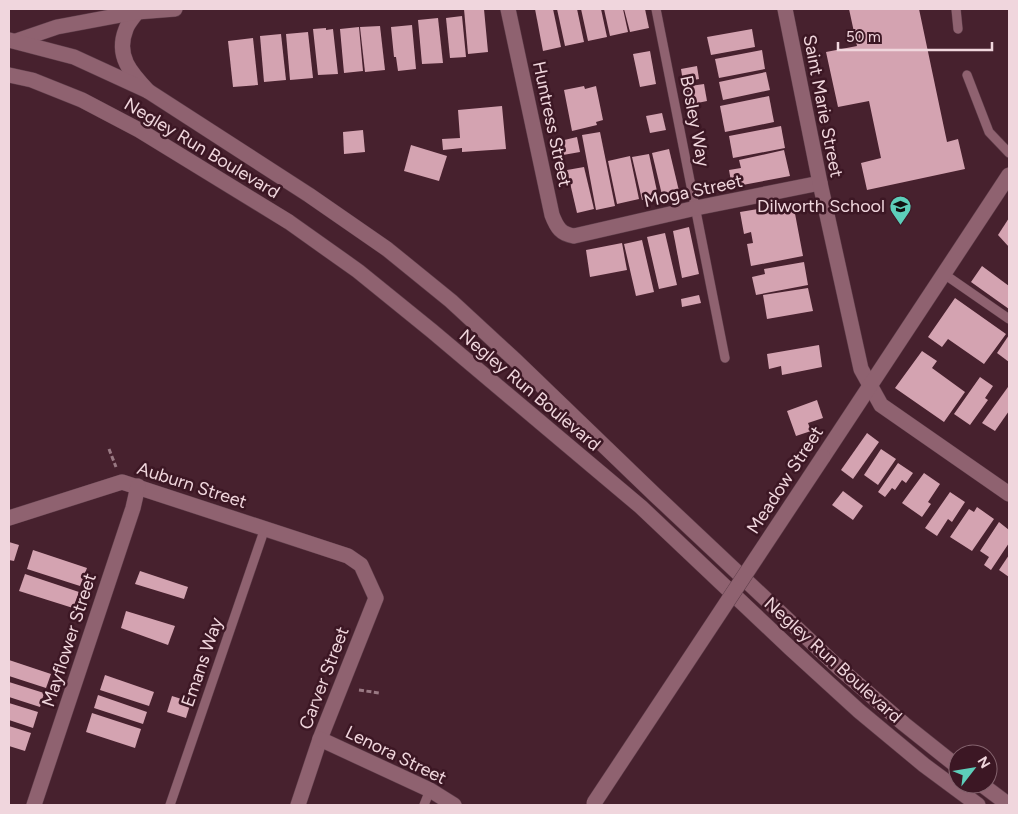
<svg xmlns="http://www.w3.org/2000/svg" width="1018" height="814" viewBox="0 0 1018 814" font-family="Figtree,sans-serif">
  <rect width="100%" height="100%" fill="#47212e"/>
  <g fill="#d4a3b1">
    <path d="M464,9H484L488,52L468,54Z"/>
    <path d="M535,9H553L561,47L543,51Z"/>
    <path d="M557,9H577L584,42L565,46Z"/>
    <path d="M581,9H601L607,37L588,41Z"/>
    <path d="M604,9H623L628,32L610,36Z"/>
    <path d="M624,9H645L649,28L630,32Z"/>
    <path d="M849,9H919L947,142L958,139L965,169L867,190L861,163L881,158L869,101L838,107L826,52L857,46Z"/>
    <path d="M462,16L466,57L450,58L446,18Z"/>
    <path d="M438,18L443,63L422,64L418,20Z"/>
    <path d="M412,25L416,69L398,71L396,57H394L391,27Z"/>
    <path d="M380,26L385,70L365,72L360,27Z"/>
    <path d="M359,27L363,71L344,73L340,29Z"/>
    <path d="M326,28V30L333,29L338,74L318,75L313,29Z"/>
    <path d="M752,29L755,47L711,55L707,37Z"/>
    <path d="M308,32L313,78L290,80L286,34Z"/>
    <path d="M281,34L286,80L264,82L260,36Z"/>
    <path d="M253,38L258,85L233,87L228,41Z"/>
    <path d="M762,50L765,69L719,78L715,59Z"/>
    <path d="M650,51L656,84L640,87L633,54Z"/>
    <path d="M697,66L699,79L683,82L681,69Z"/>
    <path d="M766,72L770,90L723,100L719,82Z"/>
    <path d="M704,84L707,101L688,105L684,87Z"/>
    <path d="M584,86L585,89L596,86L603,120L596,122L597,125L572,131L564,90Z"/>
    <path d="M769,96L774,122L725,132L720,106Z"/>
    <path d="M502,106L506,149L462,152V148L443,150L442,139L460,138L458,110Z"/>
    <path d="M662,113L666,130L650,133L646,116Z"/>
    <path d="M781,126L785,148L733,158L729,136Z"/>
    <path d="M363,130L365,152L344,154L343,132Z"/>
    <path d="M600,132L615,206L596,210L582,135Z"/>
    <path d="M577,137L580,152L563,155L560,141Z"/>
    <path d="M411,145L447,156L439,181L404,171Z"/>
    <path d="M669,149L679,191L662,195L652,153Z"/>
    <path d="M784,150L790,176L732,187L729,170L741,168L739,160Z"/>
    <path d="M649,154L658,196L642,200L632,157Z"/>
    <path d="M630,156L639,199L617,204L608,161Z"/>
    <path d="M584,167L594,209L577,213L567,170Z"/>
    <path d="M793,203L803,256L751,266L747,244L753,243L751,232L744,234L740,212Z"/>
    <path d="M1009,218V247L998,235Z"/>
    <path d="M689,227L699,274L682,278L673,231Z"/>
    <path d="M665,233L677,285L659,289L647,237Z"/>
    <path d="M642,240L654,292L636,296L624,244Z"/>
    <path d="M622,243L627,270L590,277L586,250Z"/>
    <path d="M804,262L808,285L756,295L752,277L765,274L764,269Z"/>
    <path d="M982,266L1009,286V309L971,282Z"/>
    <path d="M808,288L813,311L767,319L763,295Z"/>
    <path d="M699,295L701,303L682,307L681,299Z"/>
    <path d="M955,298L1006,334L984,364L948,339L942,347L928,337Z"/>
    <path d="M1009,335V362L997,353Z"/>
    <path d="M819,345L822,367L782,375L781,366L769,369L767,354Z"/>
    <path d="M922,351L937,361L932,368L965,392L944,422L895,388Z"/>
    <path d="M980,377L993,386L985,398L988,400L970,425L954,414Z"/>
    <path d="M1008,387L1009,388V411L995,431L982,423Z"/>
    <path d="M817,400L823,418L808,423L811,431L796,436L787,411Z"/>
    <path d="M867,433L879,442L853,479L841,470Z"/>
    <path d="M881,449L896,459L878,485L864,475Z"/>
    <path d="M898,463L913,473L906,483L902,480L895,490L892,488L885,497L878,492Z"/>
    <path d="M924,473L940,484L928,502L931,504L922,517L902,503Z"/>
    <path d="M843,491L863,506L853,520L832,505Z"/>
    <path d="M950,492L965,502L952,522L948,519L937,536L925,528Z"/>
    <path d="M977,507L994,519L972,551L950,537L969,509L974,512Z"/>
    <path d="M999,522L1009,530V543L991,570L984,565L989,557L980,551Z"/>
    <path d="M9,542L19,545L14,561L9,560Z"/>
    <path d="M33,550L87,568L80,586L27,569Z"/>
    <path d="M1009,555V577L999,570Z"/>
    <path d="M140,571L188,587L184,599L135,584Z"/>
    <path d="M25,574L79,592L73,608L19,591Z"/>
    <path d="M126,611L175,626L168,645L121,628Z"/>
    <path d="M9,660L51,674L46,688L9,676Z"/>
    <path d="M105,675L154,692L149,706L100,690Z"/>
    <path d="M9,682L44,693L40,707L9,697Z"/>
    <path d="M98,695L147,712L143,724L94,708Z"/>
    <path d="M172,696L191,702L186,718L167,712Z"/>
    <path d="M9,703L38,712L33,728L9,720Z"/>
    <path d="M92,713L141,729L135,748L86,732Z"/>
    <path d="M9,726L31,733L25,751L9,746Z"/>
  </g>
  <g fill="none" stroke-linecap="round" stroke-linejoin="round">
    <defs>
      <g id="service">
        <path d="M656,9L725,358"/>
        <path d="M956,9L958,29"/>
        <path d="M967,75L989,132L1009,153"/>
        <path d="M944,274L1009,319"/>
        <path d="M170,805L265,528"/>
        <path d="M424,805L430,790"/>
      </g>
      <g id="minor">
        <path d="M508,9L552,215C557,228 561,234 574,236L696,208L820,183"/>
        <path d="M785,9L820,183L861,369L881,405L1009,494"/>
        <path d="M137,12C133,18 128,23 126,29C115,56 131,73 148,91"/>
        <path d="M16,41L57,27L137,12L175,9"/>
        <path d="M9,518L122,482L348,556L361,565L376,598L320,739L298,805"/>
        <path d="M320,739L430,790L454,805"/>
        <path d="M34,805L133,508L138,486"/>
      </g>
      <path id="tertiary" d="M823,457L1009,175"/>
      <g id="secondary">
        <path d="M9,40L74,57L148,91L309,195L387,249L451,301L515,360L654,494L838,667L904,724L958,767"/>
        <path d="M9,75L32,80L82,100L139,130L289,222L358,271L432,331L641,507L790,648L859,711L924,765L978,805"/>
        <path d="M981,784L1009,805"/>
      </g>
    </defs>
    <use href="#service" stroke="#5f3e4a" stroke-width="10"/>
    <use href="#minor" stroke="#5f3e4a" stroke-width="16"/>
    <use href="#tertiary" stroke="#5f3e4a" stroke-width="16"/>
    <use href="#secondary" stroke="#5f3e4a" stroke-width="16"/>
    <g stroke="#997983" stroke-width="3" stroke-dasharray="5 2.5" stroke-linecap="butt">
      <path d="M109,449L116,467"/>
      <path d="M359,690L379,693"/>
    </g>
    <use href="#service" stroke="#8f6270" stroke-width="9"/>
    <use href="#minor" stroke="#8f6270" stroke-width="15"/>
    <use href="#tertiary" stroke="#8f6270" stroke-width="15"/>
    <use href="#secondary" stroke="#8f6270" stroke-width="15"/>
    <defs>
      <path id="tertiary-bridge" d="M594,803L823,457"/>
    </defs>
    <use href="#tertiary-bridge" stroke="#5f3e4a" stroke-width="16" stroke-linecap="butt"/>
    <use href="#tertiary-bridge" stroke="#8f6270" stroke-width="15"/>
  </g>
  <defs>
    <symbol id="school-pin" viewBox="-11 -11 22 30"><path d="M0 17L-7.5 6A9.5 9.5 0 1 1 7.5 6Z" fill="#5dceba" stroke="#3c1724"/><path d="M0-5L7-2L0 1L-7-2ZM-4 1L0 2.5L4 1V4Q0 6-4 4Z" fill="#111"/></symbol>
  </defs>
  <g fill-rule="evenodd">
    <use href="#school-pin" x="888" y="194" width="25" height="34"/>
  </g>
  <g text-anchor="middle" dominant-baseline="central" stroke-width="5" stroke-linejoin="round" paint-order="stroke">
    <g font-size="18" fill="#f0d6dd" stroke="#3c1724">
      <text transform="translate(823 106) rotate(79)">Saint Marie Street</text>
      <text transform="translate(695 121) rotate(79)">Bosley Way</text>
      <text transform="translate(552 124) rotate(78)">Huntress Street</text>
      <text transform="translate(202 148) rotate(31)">Negley Run Boulevard</text>
      <text transform="translate(693 191) rotate(-12)">Moga Street</text>
      <text transform="translate(530 390) rotate(40)">Negley Run Boulevard</text>
      <text transform="translate(785 480) rotate(-57)">Meadow Street</text>
      <text transform="translate(192 485) rotate(18)">Auburn Street</text>
      <text transform="translate(69 640) rotate(-72)">Mayflower Street</text>
      <text transform="translate(833 660) rotate(42)">Negley Run Boulevard</text>
      <text transform="translate(202 662) rotate(-71)">Emans Way</text>
      <text transform="translate(324 678) rotate(-69)">Carver Street</text>
      <text transform="translate(396 755) rotate(26)">Lenora Street</text>
    </g>
    <g font-size="18" fill="#f0d6dd" stroke="#3c1724" text-anchor="end">
      <text x="885" y="206">Dilworth School</text>
    </g>
  </g>
  <rect width="1018" height="814" fill="none" stroke="#f0d6dd" stroke-width="20"/>
  <g transform="translate(973 769) rotate(59)"><circle r="24" fill="#3c1724" stroke="#84636e"/>
  <path d="M0-4L9 19L0 12L-9 19Z" fill="#5dceba"/>
  <text y="-8" font-size="14" font-weight="bold" text-anchor="middle" fill="#f0d6dd">N</text>
  </g>
  <path d="M838 42v8h154v-8" fill="none" stroke="#f0d6dd" stroke-width="2.5"/>
  <text x="846" y="42" font-size="15" fill="#f0d6dd" stroke="#3c1724" stroke-width="4" paint-order="stroke">50 m</text>
</svg>
